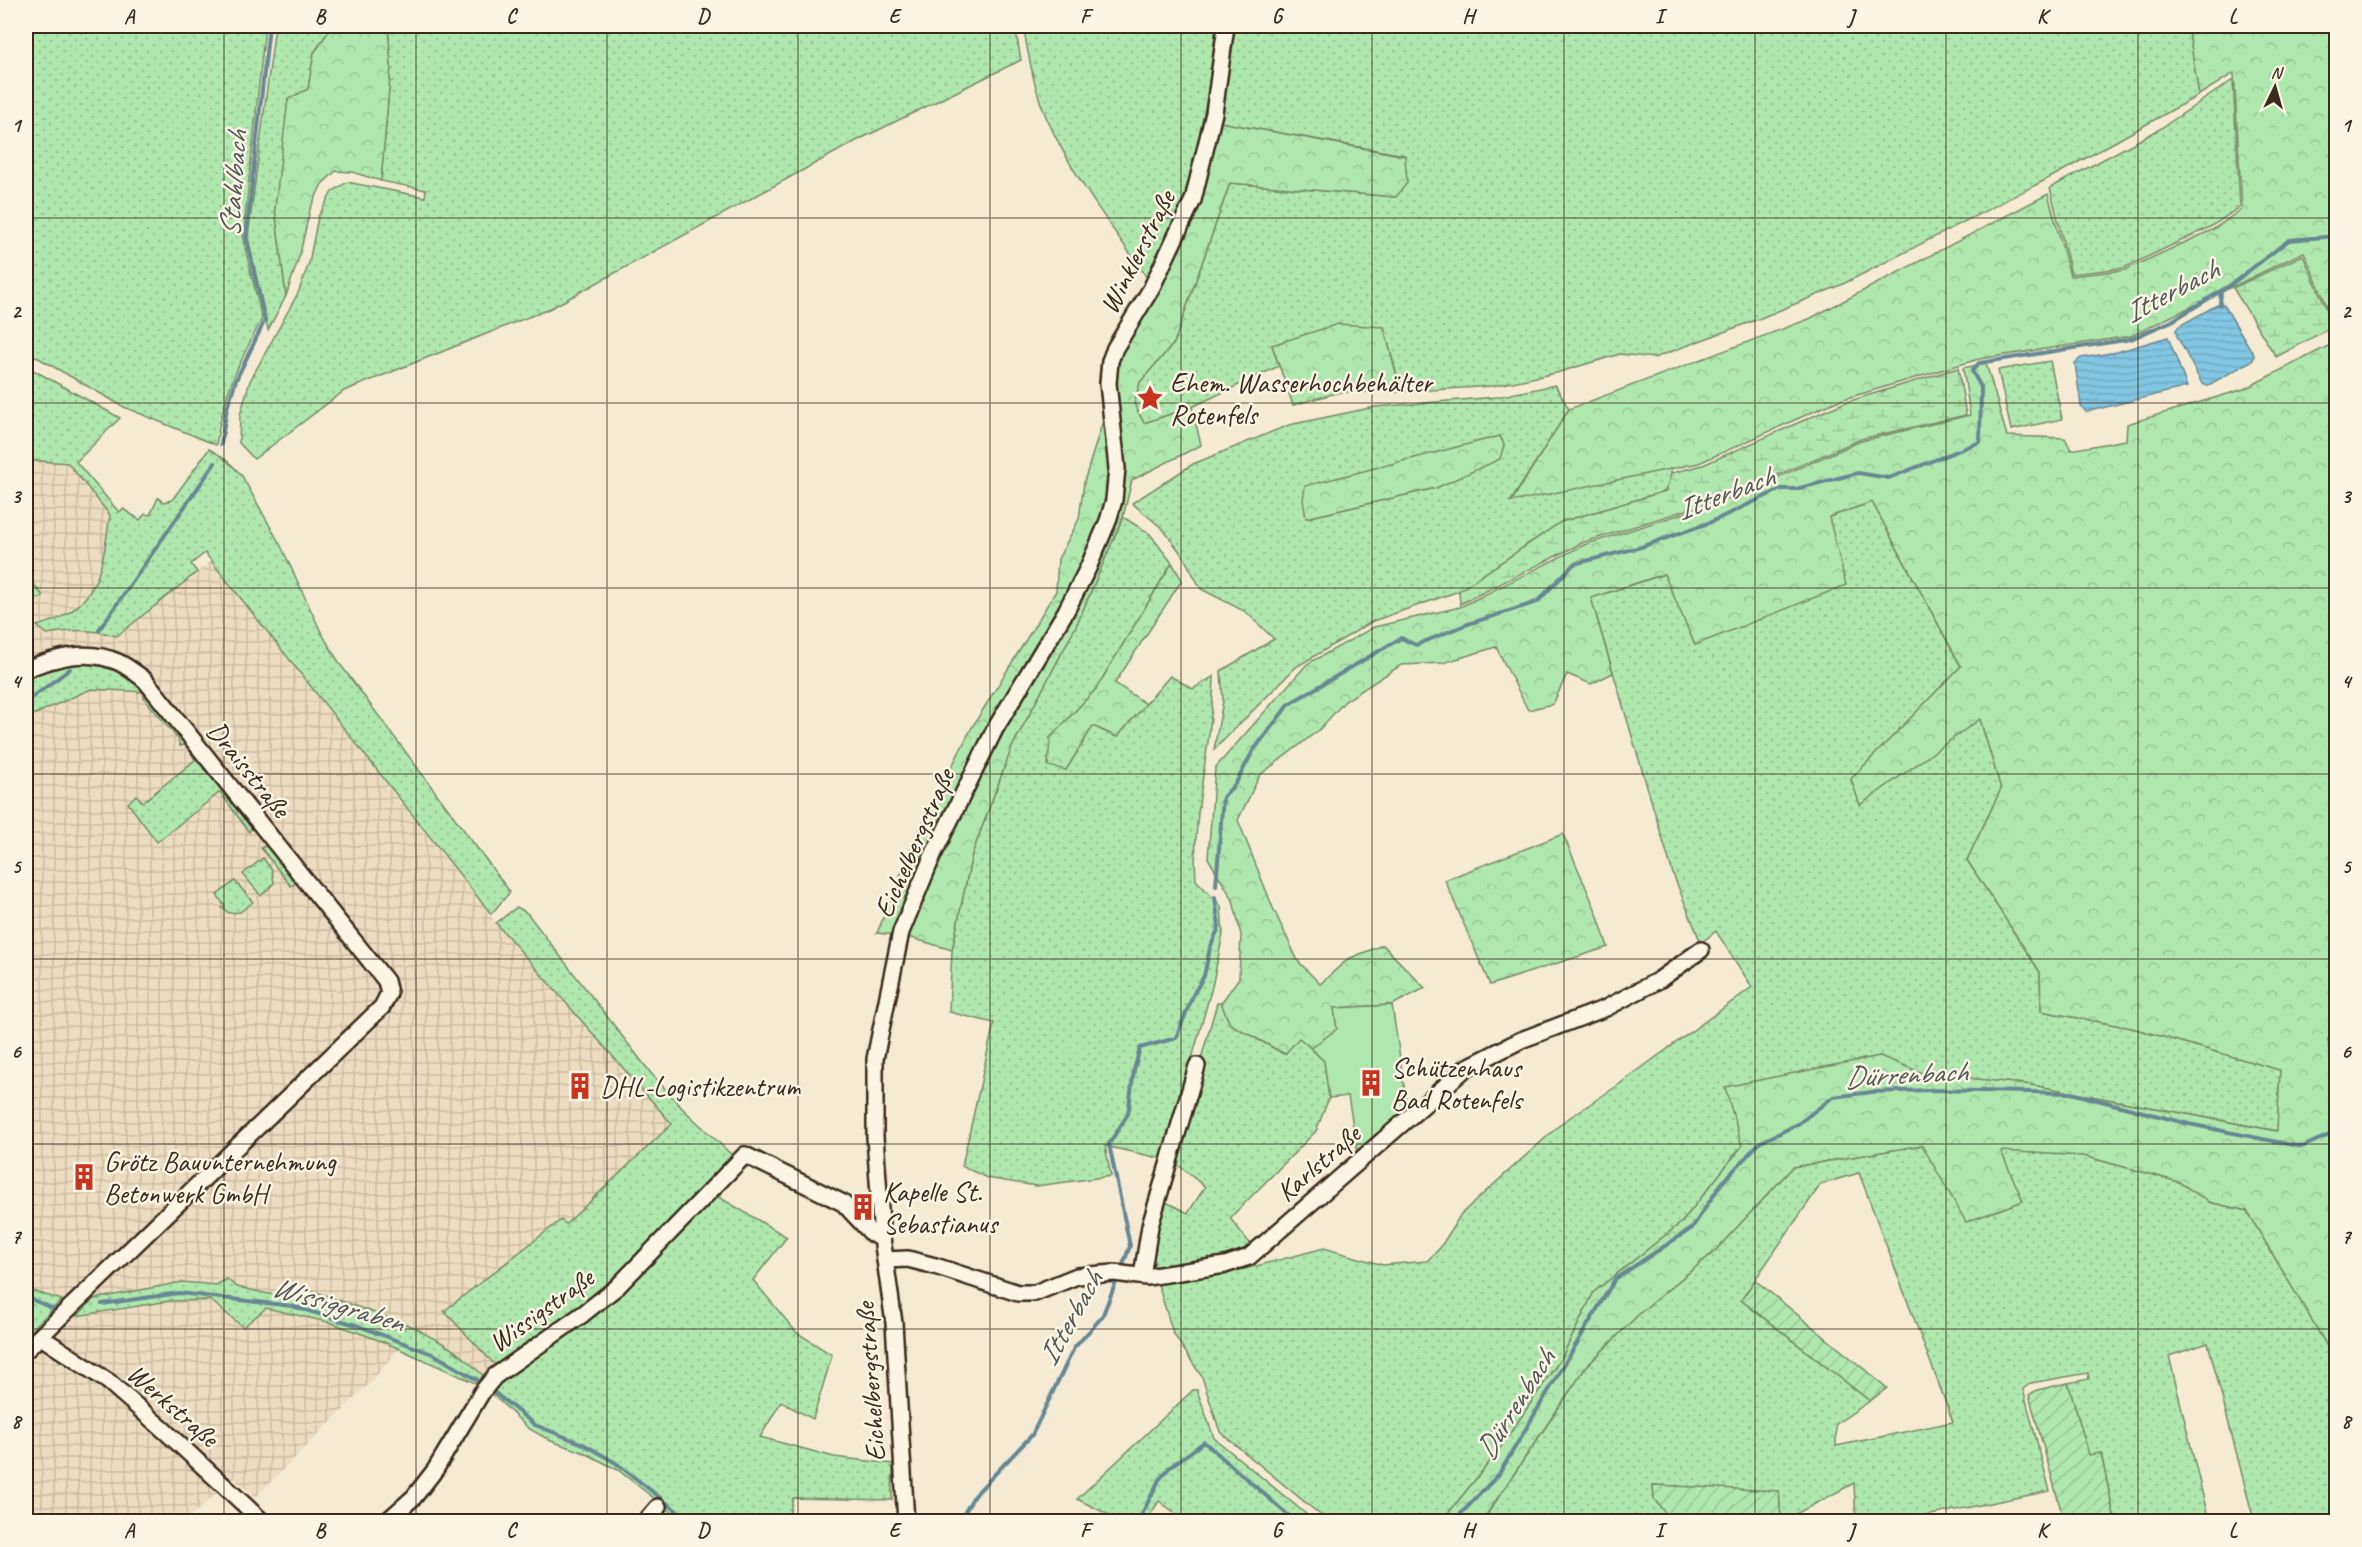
<svg xmlns="http://www.w3.org/2000/svg" width="2362" height="1547" viewBox="0 0 2362 1547" font-family="Caveat,sans-serif">
  <defs>
    <pattern id="industrial-grid" width="8" height="8" patternUnits="userSpaceOnUse" patternTransform="scale(1.5)"><rect width="8" height="8" fill="#edddc0"/><path d="M0 4h8M4 0v8" fill="none" stroke="#ccbea5"/></pattern>
    <pattern id="grass-dots" width="8" height="8" patternUnits="userSpaceOnUse" patternTransform="scale(1.5)"><rect width="8" height="8" fill="#afe8ac"/><path d="M2 2h.1M6 6h.1" fill="none" stroke="#97c794" stroke-width="1.8" stroke-linecap="round"/></pattern>
    <pattern id="forest-crowns" width="20" height="18" patternUnits="userSpaceOnUse" patternTransform="scale(1.5)"><rect width="20" height="18" fill="#afe8ac"/><path d="M2 6a3 3 0 1 1 6 0M12 15a3 3 0 1 1 6 0" fill="none" stroke="#97c794"/></pattern>
    <pattern id="wetland-marsh" width="20" height="14" patternUnits="userSpaceOnUse" patternTransform="scale(1.5)"><rect width="20" height="14" fill="#afe8ac"/><path d="M1 5h8M5 5V1M11 12h8M15 12V8" fill="none" stroke="#97c794"/></pattern>
    <pattern id="garden-furrows" width="10" height="10" patternUnits="userSpaceOnUse" patternTransform="scale(1.5)"><rect width="10" height="10" fill="#afe8ac"/><path d="M-1 1l2-2M0 10L10 0M9 11l2-2" fill="none" stroke="#97c794"/></pattern>
    <pattern id="water-rules" width="6" height="5" patternUnits="userSpaceOnUse" patternTransform="scale(1.5)"><rect width="6" height="5" fill="#82c6e3"/><path d="M0 2.5h6" fill="none" stroke="#71aac2"/></pattern>
  </defs>
  <rect width="100%" height="100%" fill="#f5ead4"/>
  <filter id="ink" filterUnits="userSpaceOnUse"><feTurbulence type="fractalNoise" baseFrequency=".0167" numOctaves="2"/><feDisplacementMap in="SourceGraphic" scale="12" xChannelSelector="R" yChannelSelector="G"/><feConvolveMatrix kernelMatrix="1 2 1 2 8 2 1 2 1" color-interpolation-filters="sRGB"/></filter>
  <g filter="url(#ink)">
    <path fill="url(#industrial-grid)" d="M26,460L68,463L110,515L100,572L87,598L64,616L38,626L47,634L69,630H92L117,636L211,561L496,923L672,1124L566,1224L561,1220L444,1312L498,1368L487,1377L413,1325L402,1346L369,1384L256,1497L233,1478L186,1521H26V1335L62,1301L26,1289Z"/>
    <g fill="url(#grass-dots)" stroke="#758965" stroke-width="1.5" fill-rule="evenodd">
      <path d="M26,26H265L243,239L262,319C238,364 224,393 216,445L124,407L26,351Z"/>
      <path d="M275,26H332L314,53L308,89L275,208L286,296L268,330L248,237Z"/>
      <path d="M388,26H1015L1021,60L858,140L551,308L344,391L254,459L239,443L240,415L250,381L299,291L309,263L318,217L332,192L347,182L425,197L426,190L381,181L391,66Z"/>
      <path d="M1023,26H1216L1207,100L1185,202L1148,279C1112,227 1073,177 1047,119C1034,90 1029,57 1023,26Z"/>
      <path d="M1235,26H2188L2199,95L2057,174L1841,285L1761,318L1654,358L1620,354L1556,373L1493,386L1401,392L1384,327L1272,345L1279,366L1192,407L1144,423L1134,404L1140,382L1174,343L1230,183L1395,197L1405,155L1219,122Z"/>
      <path d="M2233,80L2240,207L2210,227L2124,268L2071,274L2050,188L2158,130Z"/>
      <path d="M2050,361L2062,419L2011,430L1998,370Z"/>
      <path d="M26,366L120,418L76,462L119,512L123,509L140,520L145,514L150,515L158,498L163,502L172,500L209,449C223,456 232,464 242,476L281,546L322,634L340,664L510,892L491,914L205,553L191,564L197,572L117,636C89,629 75,629 47,634L37,626C45,623 56,621 63,616C102,596 104,554 110,515L68,463L26,460Z"/>
      <path d="M1555,385L1569,409L1511,501L1671,468V473L1666,491L1561,522L1459,591L1373,621L1296,667L1214,750L1223,701L1221,671L1274,639L1246,612L1201,589L1183,556L1163,529L1132,503L1193,464L1289,425L1375,407L1497,397ZM1500,436L1504,445L1436,488L1306,518Z"/>
      <path d="M1872,502L1961,667L1851,779L1860,804L1980,718L2001,789L1967,860L2040,972L2041,1011L2132,1028L2280,1070L2278,1131L2032,1085L1922,1073L1880,1056L1726,1087L1742,1146L1682,1222L1594,1292L1562,1357L1496,1454L1442,1521H1323L1324,1518L1220,1432L1202,1377L1173,1333L1158,1284L1245,1269L1324,1248L1383,1265L1427,1261L1440,1248L1461,1214L1563,1122L1614,1088L1752,987L1716,931L1701,943L1673,874L1591,598L1665,574L1695,645L1829,517Z"/>
      <path d="M1123,517L1150,534L1172,563L1096,689L1050,738L1066,770L1093,726L1117,737L1170,676L1193,689L1214,676C1213,744 1191,811 1196,880L1221,906L1223,934L1212,987L1164,1159L1105,1146L1111,1176L1036,1186L987,1178L962,1166L994,1023L949,1012L952,950L972,854L1012,747L1076,626Z"/>
      <path d="M26,574L42,595L43,597L26,601Z"/>
      <path d="M74,660C136,666 151,695 186,741L184,745L180,746L178,739L144,698V692L91,689L26,718V677L49,666Z"/>
      <path d="M191,753H194L253,825L249,832L220,792L157,842L128,803L136,795L143,802L195,760Z"/>
      <path d="M268,845L297,882L291,886L261,848Z"/>
      <path d="M263,858L272,870L274,883L261,896L243,874Z"/>
      <path d="M235,881L253,902L240,912L229,913L222,908L225,906L217,895Z"/>
      <path d="M517,907L527,913L650,1072L682,1108L735,1158L617,1281L498,1368L444,1311L561,1220L566,1224L672,1124L496,923Z"/>
      <path d="M1217,1003H1221L1230,1024L1284,1054L1299,1037L1324,1061L1329,1098L1316,1131L1230,1218L1252,1246C1223,1265 1187,1266 1153,1270L1148,1263L1160,1199L1188,1213L1205,1187L1172,1160Z"/>
      <path d="M2336,1037V1104L2328,1039Z"/>
      <path d="M1923,1145L2084,1156L2179,1182L2209,1202L2247,1211L2326,1344L2336,1369V1521H2254L2208,1343L2169,1356L2209,1521H2115L2101,1453L2089,1455L2068,1383L2089,1379L2088,1373L2031,1383L2023,1389L2050,1491L1901,1521L1856,1522L1854,1483L1781,1522L1779,1492L1653,1485L1654,1499L1669,1518L1668,1521L1482,1522L1586,1367L1642,1311L1715,1251L1793,1167ZM1859,1173L1953,1422L1836,1446V1424L1870,1401L1741,1300L1821,1184Z"/>
      <path d="M871,1193L875,1220L871,1224L849,1200Z"/>
      <path d="M717,1196L787,1237L753,1280L796,1332L832,1355L813,1419L781,1402L760,1437L834,1457L893,1464L892,1500L793,1498L788,1521H683L618,1470L585,1453L551,1441L528,1428L490,1392L636,1280L692,1219Z"/>
      <path d="M227,1279L237,1287L307,1302L313,1291L417,1328C424,1334 429,1336 437,1340C456,1350 471,1364 486,1378L482,1386L384,1342L332,1323L266,1308L243,1327L210,1300L169,1301L77,1316L94,1299L182,1282L216,1285Z"/>
      <path d="M26,1289L62,1300L26,1335Z"/>
      <path d="M1193,1390H1197L1214,1438L1312,1519L1311,1521H1186L1159,1501L1146,1521H1121L1077,1499Z"/>
    </g>
    <g fill="url(#forest-crowns)" stroke="#758965" stroke-width="1.5">
      <path d="M332,26H388L391,66L381,181L352,172L336,171L322,184L310,209L300,254L286,296L275,208L288,99L308,89L314,53Z"/>
      <path d="M2188,26H2336V327L2304,252L2131,336L1979,359L1837,401L1699,463L1511,502L1569,409L1809,319L2048,194L2070,276L2125,270L2212,230L2242,209L2234,73L2199,95Z"/>
      <path d="M1219,122L1405,156L1407,183L1396,197L1230,183L1174,343L1140,382L1134,404L1144,423L1192,407L1201,445L1132,480L1123,517L1076,626L1012,747L972,854L952,950L905,936L877,933L915,839L971,729L1056,591L1058,559L1079,519L1084,482L1116,379L1118,360L1141,319Z"/>
      <path d="M1338,324L1384,327L1401,392H1340L1293,405L1272,345Z"/>
      <path d="M2336,342V1037L2328,1039L2336,1104V1369L2326,1344L2247,1211L2209,1202L2179,1182L2084,1156L2001,1151L2023,1201L1966,1222L1922,1145L1793,1167L1715,1251L1642,1311L1586,1367L1482,1521H1442L1496,1454L1562,1357L1594,1292L1682,1222L1742,1146L1725,1087L1880,1056L1922,1073L2032,1085L2277,1131L2280,1070L2132,1028L2041,1011L2040,972L1967,860L2001,789L1980,719L1860,805L1851,779L1961,666L1872,502L1829,517L1846,585L1695,645L1664,574L1591,598L1613,673L1591,684L1567,674L1553,704L1528,710L1496,647L1443,663L1401,665L1345,701L1319,730L1260,775L1238,820L1273,908L1298,961L1320,984L1348,959L1383,945L1425,988L1392,1005L1334,1008L1337,1029L1311,1048L1299,1038L1285,1054L1230,1024L1221,1003L1239,978L1241,935L1233,900L1208,858L1215,768L1307,664L1374,627L1460,607L1584,545L1725,500L1861,441L1970,415L1963,368L1986,363L2007,436L2065,438L2071,450L2126,440L2127,424L2244,389Z"/>
      <path d="M1500,436L1504,445L1500,459L1436,488L1306,518L1303,500L1305,486Z"/>
      <path d="M1172,563L1182,580L1115,683L1146,704L1117,737L1093,726L1066,770L1048,766L1050,738L1096,689Z"/>
      <path d="M1563,834L1596,911L1608,947L1490,985L1445,880Z"/>
    </g>
    <g fill="url(#wetland-marsh)" stroke="#758965" stroke-width="1.5">
      <path d="M2303,255L2334,326L2276,357L2233,288Z"/>
      <path d="M1958,368L1966,415L1861,439L1724,498L1582,543L1460,604L1459,591L1561,522L1666,491L1671,473L1703,465L1843,403Z"/>
    </g>
    <g fill="url(#garden-furrows)" stroke="#758965" stroke-width="1.5">
      <path d="M1755,1280L1887,1388L1870,1401L1741,1300Z"/>
      <path d="M2068,1383L2089,1455L2101,1453L2115,1521H2064L2029,1395L2037,1390Z"/>
      <path d="M1653,1485L1779,1491L1781,1521L1699,1522L1669,1518L1654,1499Z"/>
    </g>
    <path fill="#afe8ac" stroke="#758965" stroke-width="1.5" d="M1392,1005L1408,1112L1358,1156L1348,1096L1329,1098L1324,1061L1311,1048L1337,1029L1334,1008Z"/>
    <g fill="url(#water-rules)" stroke="#668894" stroke-width="1.5">
      <path d="M2217,305H2224L2254,355L2253,360L2207,386L2202,384L2177,336L2176,330L2179,326Z"/>
      <path d="M2168,337L2187,387L2086,412L2081,406L2075,363L2081,358L2117,352Z"/>
    </g>
    <g fill="none" stroke-linecap="round" stroke-linejoin="round">
      <g stroke="#668894" stroke-width="4">
        <path d="M2220,305L2221,291"/>
        <path d="M221,444L227,408L236,380L265,320L246,238L269,26"/>
        <path d="M99,630L215,463"/>
        <path d="M26,702L70,669"/>
        <path d="M1216,886L1223,797L1236,783L1253,751L1289,704L1401,638L1416,645L1465,625L1537,602L1574,564L1641,547L1711,522L1781,489H1796L1858,473L1889,478L1980,442L1981,387L1972,371L1979,363L2131,339L2172,321L2229,286L2289,240L2336,236"/>
        <path d="M1121,1270L1130,1246L1109,1144L1128,1114L1134,1070L1140,1048L1176,1038L1194,993L1204,976L1210,948L1219,927L1215,897"/>
        <path d="M26,1297L54,1309"/>
        <path d="M102,1304L179,1293L292,1306L356,1325L435,1355L484,1384"/>
        <path d="M490,1389L535,1425L583,1444L616,1463L691,1522"/>
        <path d="M959,1522L974,1496L1032,1435L1074,1348L1102,1317L1118,1277"/>
        <path d="M1138,1522L1159,1480L1170,1467L1204,1442L1296,1522"/>
        <path d="M1453,1522L1499,1474L1615,1279L1692,1228L1721,1184L1759,1143L1798,1124L1833,1097L1872,1092L1928,1090L2071,1093L2189,1124L2302,1147L2336,1132"/>
      </g>
      <defs>
        <g id="street">
          <path d="M26,669C55,658 86,648 118,662C127,666 137,674 145,680L386,981L389,993L382,1007L26,1350"/>
          <path d="M885,1260L908,1259L935,1266L1018,1293H1035L1077,1276L1114,1273L1147,1277L1225,1265L1249,1257L1466,1068L1521,1040L1606,1008L1659,980L1701,950"/>
          <path d="M1142,1276L1150,1226L1197,1066"/>
          <path d="M41,1337L109,1382L165,1431L263,1522"/>
          <path d="M386,1522L414,1497L435,1470L482,1392L495,1376L583,1314L617,1287L745,1155L843,1203L872,1234L882,1238"/>
          <path d="M645,1522L658,1507"/>
          <path d="M906,1522L894,1323L882,1238L875,1137V1059L901,932L933,855L995,729L1066,611L1088,568L1108,521L1114,500L1117,468L1108,383L1110,361L1115,348L1151,289L1193,200L1214,113L1226,26"/>
        </g>
      </defs>
      <use href="#street" stroke="#3b2a1e" stroke-width="20"/>
      <use href="#street" stroke="#fcf5e5" stroke-width="15"/>
    </g>
  </g>
  <path fill="none" stroke="#3b2a1e" stroke-width="1.5" stroke-opacity="0.55" d="M224,26V1522M416,26V1522M607,26V1522M798,26V1522M990,26V1522M1181,26V1522M1372,26V1522M1564,26V1522M1755,26V1522M1946,26V1522M2138,26V1522M26,218H2336M26,403H2336M26,588H2336M26,774H2336M26,959H2336M26,1144H2336M26,1329H2336"/>
  <defs>
    <symbol id="sight-bare" viewBox="-9 -9 18 18"><path d="M0-6L1.8-2.2L6-1.7L2.9 1.2L3.7 5.4L0 3.3L-3.7 5.4L-2.9 1.2L-6-1.7L-1.8-2.2Z" fill="#c8321e" stroke="#fcf5e5" stroke-width="2.5" paint-order="stroke"/></symbol>
    <symbol id="building-bare" viewBox="-9 -9 18 18"><path d="M-4-6H4V6H1V3H-1V6H-4ZM-2.5-4.3h1.7v1.8h-1.7ZM.8-4.3h1.7v1.8H.8ZM-2.5-1h1.7V.8h-1.7ZM.8-1h1.7V.8H.8Z" fill="#c8321e" stroke="#fcf5e5" stroke-width="2.5" paint-order="stroke"/></symbol>
  </defs>
  <g fill-rule="evenodd">
    <use href="#sight-bare" x="1131" y="379" width="38" height="38"/>
    <use href="#building-bare" x="1352" y="1064" width="38" height="38"/>
    <use href="#building-bare" x="561" y="1067" width="38" height="38"/>
    <use href="#building-bare" x="65" y="1158" width="38" height="38"/>
    <use href="#building-bare" x="844" y="1188" width="38" height="38"/>
  </g>
  <g text-anchor="middle" dominant-baseline="central" stroke-width="5" stroke-linejoin="round" paint-order="stroke">
    <g font-size="28" fill="#3b2a1e" stroke="#fcf5e5">
      <text transform="translate(1137 252) rotate(-63)">Winklerstraße</text>
      <text transform="translate(249 769) rotate(51)">Draisstraße</text>
      <text transform="translate(914 843) rotate(-66)">Eichelbergstraße</text>
      <text transform="translate(1318 1163) rotate(-41)">Karlstraße</text>
      <text transform="translate(541 1310) rotate(-36)">Wissigstraße</text>
      <text transform="translate(870 1382) rotate(-94)">Eichelbergstraße</text>
      <text transform="translate(173 1405) rotate(41)">Werkstraße</text>
    </g>
    <g font-size="28" fill="#3b2a1e" stroke="#fcf5e5" text-anchor="start">
      <text x="1170" y="382">Ehem. Wasserhochbehälter<tspan x="1170" dy="32">Rotenfels</tspan></text>
      <text x="1391" y="1067">Schützenhaus<tspan x="1391" dy="32">Bad Rotenfels</tspan></text>
      <text x="600" y="1086">DHL-Logistikzentrum</text>
      <text x="104" y="1161">Grötz Bauunternehmung<tspan x="104" dy="32">Betonwerk GmbH</tspan></text>
      <text x="883" y="1191">Kapelle St.<tspan x="883" dy="32">Sebastianus</tspan></text>
    </g>
    <g font-size="30" font-style="italic" fill="#505959" stroke="#fcf5e5">
      <text transform="translate(233 184) rotate(-86)">Stahlbach</text>
      <text transform="translate(2171 291) rotate(-28)">Itterbach</text>
      <text transform="translate(1725 493) rotate(-21)">Itterbach</text>
      <text transform="translate(1906 1074) rotate(-3)">Dürrenbach</text>
      <text transform="translate(338 1304) rotate(16)">Wissiggraben</text>
      <text transform="translate(1070 1318) rotate(-61)">Itterbach</text>
      <text transform="translate(1515 1404) rotate(-58)">Dürrenbach</text>
    </g>
  </g>
  <rect width="2362" height="1547" fill="none" stroke="#fcf5e5" stroke-width="66"/>
  <g transform="translate(2275 87) rotate(5)" stroke="#fcf5e5" stroke-width="4.5" paint-order="stroke">
  <path d="M0-4.5L10 22L0 15L-10 22Z" fill="#3b2a1e"/>
  <text y="-9" font-size="16" font-weight="bold" text-anchor="middle" fill="#3b2a1e">N</text>
  </g>
  <rect x="33" y="33" width="2296" height="1481" fill="none" stroke="#3b2a1e" stroke-width="2"/>
  <g font-size="20" text-anchor="middle" font-weight="bold" fill="#3b2a1e">
    <text x="129" y="23">A</text>
    <text x="320" y="23">B</text>
    <text x="511" y="23">C</text>
    <text x="703" y="23">D</text>
    <text x="894" y="23">E</text>
    <text x="1085" y="23">F</text>
    <text x="1277" y="23">G</text>
    <text x="1468" y="23">H</text>
    <text x="1659" y="23">I</text>
    <text x="1851" y="23">J</text>
    <text x="2042" y="23">K</text>
    <text x="2233" y="23">L</text>
    <text x="16" y="132">1</text>
    <text x="2346" y="132">1</text>
    <text x="16" y="318">2</text>
    <text x="2346" y="318">2</text>
    <text x="16" y="503">3</text>
    <text x="2346" y="503">3</text>
    <text x="16" y="688">4</text>
    <text x="2346" y="688">4</text>
    <text x="16" y="873">5</text>
    <text x="2346" y="873">5</text>
    <text x="16" y="1058">6</text>
    <text x="2346" y="1058">6</text>
    <text x="16" y="1243">7</text>
    <text x="2346" y="1243">7</text>
    <text x="16" y="1428">8</text>
    <text x="2346" y="1428">8</text>
    <text x="129" y="1537">A</text>
    <text x="320" y="1537">B</text>
    <text x="511" y="1537">C</text>
    <text x="703" y="1537">D</text>
    <text x="894" y="1537">E</text>
    <text x="1085" y="1537">F</text>
    <text x="1277" y="1537">G</text>
    <text x="1468" y="1537">H</text>
    <text x="1659" y="1537">I</text>
    <text x="1851" y="1537">J</text>
    <text x="2042" y="1537">K</text>
    <text x="2233" y="1537">L</text>
  </g>
</svg>
